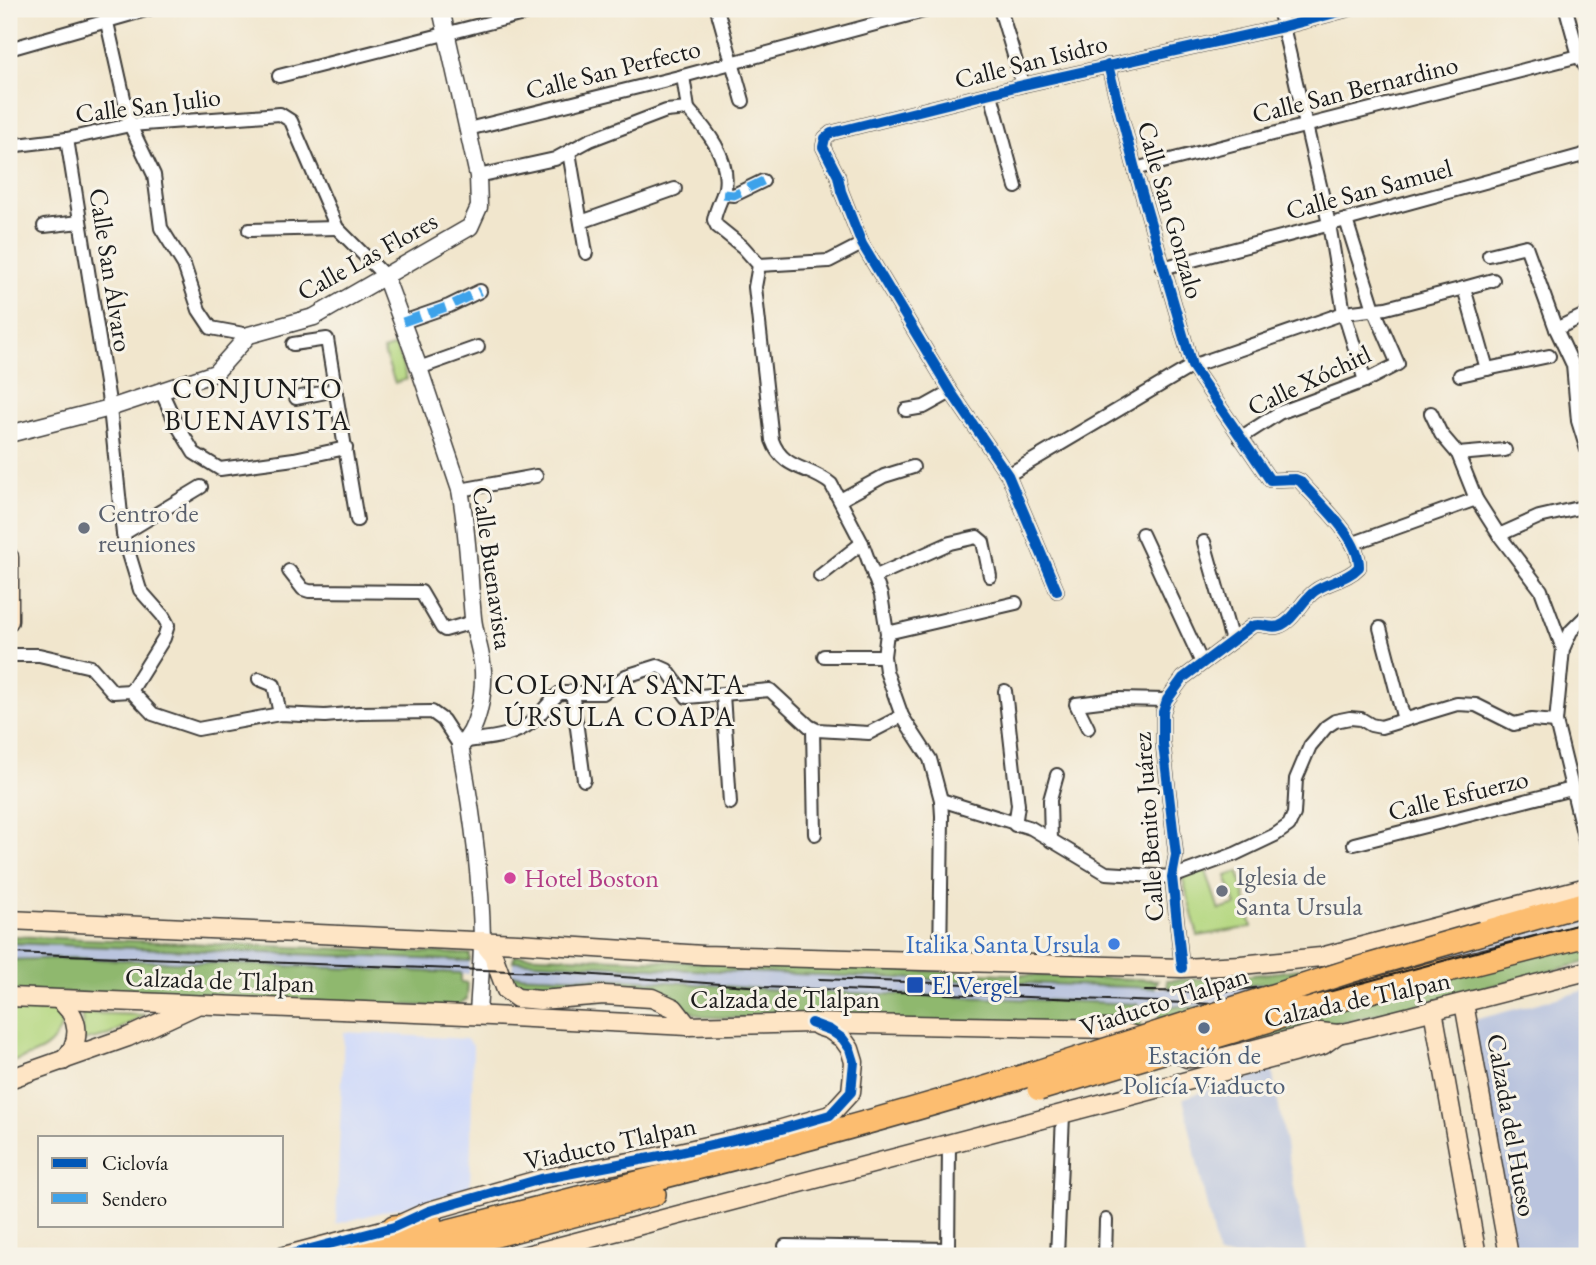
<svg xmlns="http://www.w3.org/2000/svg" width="1596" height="1265" viewBox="0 0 1596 1265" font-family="'EB Garamond',serif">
  <rect width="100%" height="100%" fill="#f7f3e8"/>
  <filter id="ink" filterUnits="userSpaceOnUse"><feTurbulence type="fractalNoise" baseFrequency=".0143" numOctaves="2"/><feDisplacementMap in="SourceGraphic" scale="14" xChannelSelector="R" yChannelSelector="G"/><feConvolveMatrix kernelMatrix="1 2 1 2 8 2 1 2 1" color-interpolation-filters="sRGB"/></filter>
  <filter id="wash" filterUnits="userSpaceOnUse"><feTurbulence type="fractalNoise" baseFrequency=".00686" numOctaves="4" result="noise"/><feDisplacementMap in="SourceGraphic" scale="28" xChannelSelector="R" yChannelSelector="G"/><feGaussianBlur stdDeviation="1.57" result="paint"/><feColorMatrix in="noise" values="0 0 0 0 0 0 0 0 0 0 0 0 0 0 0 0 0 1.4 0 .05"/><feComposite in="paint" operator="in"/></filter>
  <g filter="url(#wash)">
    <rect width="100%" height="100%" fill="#f1e6cd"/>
    <path fill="#d0daf9" d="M344,1032L466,1039L473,1045L470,1189L336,1224Z"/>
    <g fill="#bac4de">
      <path d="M1587,911V925L1299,1000L1258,1004L1198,1007L777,990L643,980L512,975L513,961L691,970L1190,989L1225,988L1323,978Z"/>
      <path d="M9,943L470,961L469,974L70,958L9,960Z"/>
      <path d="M1587,990V1256H1502L1467,1022Z"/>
      <path d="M1272,1070L1307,1256H1218L1183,1098Z"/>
    </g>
    <g fill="#b4d77f" stroke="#687a4e" stroke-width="2">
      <path d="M396,346L407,379L395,383L383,350Z"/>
      <path d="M1205,868L1219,910L1236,905L1226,876L1239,872L1252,927L1198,936L1182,876Z"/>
      <path d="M9,1011H56L62,1025C52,1052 34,1054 9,1063Z"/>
      <path d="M82,1013L144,1015L109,1035L83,1041Z"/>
    </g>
    <g fill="#8fb86e" stroke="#566a45" stroke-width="2">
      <path d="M9,936L470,954V961L9,943Z"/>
      <path d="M1587,943V962L1412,1006L1211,1052L1159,1031V1005L1198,1007L1302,1000Z"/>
      <path d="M515,955L1158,980L1154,988L691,970L513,961Z"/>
      <path d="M70,958L461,973V982L468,983L467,999L455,1007L9,991V960Z"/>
      <path d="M1359,958L1323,978L1225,988H1168L1167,980C1231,979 1296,972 1359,958Z"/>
      <path d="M512,975L643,980L777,990L1137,1004L1142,1032L703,1017L678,1006L525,995L512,984Z"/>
    </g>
  </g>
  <g filter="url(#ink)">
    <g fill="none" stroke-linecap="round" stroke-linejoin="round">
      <defs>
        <g id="minor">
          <path d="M104,9L130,125L154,175L161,228L184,265L199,310L211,328L249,335"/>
          <path d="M717,9L743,101"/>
          <path d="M1000,9L1023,85"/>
          <path d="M1279,9L1329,224L1344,313L1365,381"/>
          <path d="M1566,9L1579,56L1587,69"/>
          <path d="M9,49L149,9"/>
          <path d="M1108,65L1135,169L1192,366L1270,480L1295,479L1300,481C1319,503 1360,538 1359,567C1347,580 1329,581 1315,591C1302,600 1294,621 1279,626C1269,629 1261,622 1252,626L1183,678L1167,700L1163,712V744L1176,855L1172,877L1182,968"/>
          <path d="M279,76L543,9"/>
          <path d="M683,76L688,109"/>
          <path d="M991,94L1016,187"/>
          <path d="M688,109C707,130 730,158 725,188C722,199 716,208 714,220L717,226L743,247L759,265L755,287L772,440C783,471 810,466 831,484L862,543L881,595L887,633L884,656L886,671L902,716L930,759L941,800L942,816L940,960"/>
          <path d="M468,129L683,76L931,9"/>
          <path d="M67,139L110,408L123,534L140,590L163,616L168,625L164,638L131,691"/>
          <path d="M9,146L67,139L130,125L280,114L291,121L337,228L385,276"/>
          <path d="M569,152L586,253"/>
          <path d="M1135,169L1587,54"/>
          <path d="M478,176L555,159L590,140L666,111L688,109"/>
          <path d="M723,194L734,195L763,181"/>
          <path d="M581,222L675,189"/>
          <path d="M44,226L80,222"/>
          <path d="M249,230L337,228"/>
          <path d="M1489,255L1526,246L1556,329L1573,365L1578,421L1587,450"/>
          <path d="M759,265L829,261L862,244"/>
          <path d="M1162,268L1346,220L1587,154"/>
          <path d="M1493,280L1464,288L1487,369L1549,356"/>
          <path d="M403,322L449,306L480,291"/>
          <path d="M1556,329L1587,314"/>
          <path d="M293,344L327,339L357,520"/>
          <path d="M419,368L478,347"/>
          <path d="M1460,375L1487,369"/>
          <path d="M161,391L176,423L194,453L220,469L294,459L346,448"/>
          <path d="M296,398L336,390"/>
          <path d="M906,410L924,407L951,392"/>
          <path d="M1431,413L1441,434L1458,454L1476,499L1499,535L1541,590L1563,649"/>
          <path d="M1240,438L1279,413L1365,381L1398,364L1374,309L1346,220"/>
          <path d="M1458,454L1505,450"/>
          <path d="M1008,475L1192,366L1344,313L1386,308L1464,288"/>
          <path d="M460,490L536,476"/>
          <path d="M840,500L884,476L913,467"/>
          <path d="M123,534L201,487"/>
          <path d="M1142,534L1202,663"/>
          <path d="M1499,535L1539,517L1587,506"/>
          <path d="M1204,542L1232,641"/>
          <path d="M1354,543L1476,499"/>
          <path d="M289,571L303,589L309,591L421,592L442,628L445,630L473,622"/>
          <path d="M820,576L862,543"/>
          <path d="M874,577L950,543L977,537L983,542L990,576"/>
          <path d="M1057,591L1008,475L951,392L862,244L841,191L838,176L823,147L825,138L831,133L1023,85L1283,27L1350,9"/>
          <path d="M1587,615L1571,631L1563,649L1556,722L1587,849"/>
          <path d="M1380,628L1404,720"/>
          <path d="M887,633L1016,603"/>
          <path d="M9,655H39L91,667L113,692L131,691L153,714L198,729L280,714L325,716L360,713L432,712L443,720L460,746"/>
          <path d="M824,656H884"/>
          <path d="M259,679L274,685L280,714"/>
          <path d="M572,691L584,780"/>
          <path d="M1005,691L1018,805L1015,825"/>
          <path d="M723,694L730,803"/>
          <path d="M1088,728L1076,704L1117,699L1167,700"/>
          <path d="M813,729L815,834"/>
          <path d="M467,741C489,738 513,737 532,722C542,713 549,701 560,693H603L626,676L658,666L667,670L687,697L770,690L809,726L817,730L869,733L902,716"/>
          <path d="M941,800L1031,828L1106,873L1172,877L1235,854L1275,835L1289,825L1294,814L1296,779L1310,746L1326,727L1335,721L1350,718L1361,719L1371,725L1381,727L1457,704L1476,705L1514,724L1531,720L1556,722"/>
          <path d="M1051,841L1050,800L1057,775"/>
          <path d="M1354,844L1572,789"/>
          <path d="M785,1246L948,1249"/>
          <path d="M948,1256L949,1142"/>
          <path d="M1057,1256L1063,1115"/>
          <path d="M1105,1256L1106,1220"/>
        </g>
        <g id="tertiary">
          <path d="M385,276L419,368L460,490C468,532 469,576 473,618C475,636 482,653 483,671C484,694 478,731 460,746C472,810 481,875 482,939C482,964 479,990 478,1015"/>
          <path d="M9,434L110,408L215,373L249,335L314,317L470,227L479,207L478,176L441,9"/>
        </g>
        <g id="secondary">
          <path d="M9,557V621"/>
          <path d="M9,920L518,943L703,955L1182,968L1241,965L1321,957L1587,887"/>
          <path d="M482,941L493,955L506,990L517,998L540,1000L604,995L652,998L674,1008L688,1026"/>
          <path d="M9,997L491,1016L688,1026L811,1023L1112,1029L1157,1042L1187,1058L1224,1057L1320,1032L1338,1034L1352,1031L1587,971"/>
          <path d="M59,1000C81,1017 82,1042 63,1061"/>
          <path d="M1464,1003L1509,1256"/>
          <path d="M1433,1010L1477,1256"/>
          <path d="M9,1079L128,1037L195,1006"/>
          <path d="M284,1256L394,1227L429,1211L541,1179L671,1154L778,1130L830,1115L851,1092L854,1062L850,1049L843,1039L830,1030L818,1026"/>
          <path d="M523,1256L1323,1045L1338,1034"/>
        </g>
        <g id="motorway">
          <path d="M1482,933L1587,903"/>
          <path d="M1303,1010L1428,975L1587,935"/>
          <path d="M394,1227L430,1223"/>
          <path d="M351,1256C578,1197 807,1144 1031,1074"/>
          <path d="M416,1256L654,1194"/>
        </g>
      </defs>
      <use href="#minor" stroke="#3c3a37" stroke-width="16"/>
      <use href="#tertiary" stroke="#3c3a37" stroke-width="19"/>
      <use href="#secondary" stroke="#3c3a37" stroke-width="21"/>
      <use href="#motorway" stroke="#3c3a37" stroke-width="26"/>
      <use href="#minor" stroke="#fff" stroke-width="12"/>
      <use href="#tertiary" stroke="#fff" stroke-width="16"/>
      <use href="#secondary" stroke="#fee5c5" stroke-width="18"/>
      <use href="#motorway" stroke="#fcbd6f" stroke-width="23"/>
      <g stroke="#1c1c1c" stroke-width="2">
        <path d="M9,953L567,973L762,987L1186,1003L1216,1004L1308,996L1332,991L1587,922"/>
        <path d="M819,979L1054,987"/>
        <path d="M1145,991L1219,992L1350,977"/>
      </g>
      <defs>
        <g id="motorway-bridge">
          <path d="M1031,1074L1350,971L1482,933"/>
          <path d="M1039,1089L1303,1010"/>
        </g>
      </defs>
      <use href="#motorway-bridge" stroke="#3c3a37" stroke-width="26" stroke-linecap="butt"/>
      <use href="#motorway-bridge" stroke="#fcbd6f" stroke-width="23"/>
      <g stroke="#3da2ea" stroke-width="9" stroke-dasharray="18 9" stroke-linecap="butt">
        <path d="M723,194L734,195L763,181"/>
        <path d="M403,322L449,306L480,291"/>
      </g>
      <defs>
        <g id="cycleway">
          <path d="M1108,65L1135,169L1192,366L1270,480L1295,479L1300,481C1319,503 1360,538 1359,567C1347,580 1329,581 1315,591C1302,600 1294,621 1279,626C1269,629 1261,622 1252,626L1183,678L1167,700L1163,712V744L1176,855L1172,877L1182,968"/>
          <path d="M1057,591L1008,475L951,392L862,244L841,191L838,176L823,147L825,138L831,133L1023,85L1283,27L1350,9"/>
          <path d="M284,1256L394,1227L429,1211L541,1179L671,1154L778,1130L830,1115L851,1092L854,1062L850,1049L843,1039L830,1030L811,1023"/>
        </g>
      </defs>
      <use href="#cycleway" stroke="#f7f3e8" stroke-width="15"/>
      <use href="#cycleway" stroke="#0057b8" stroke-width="10"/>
    </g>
  </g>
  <g fill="#6b7280" stroke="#f7f3e8" stroke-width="2.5">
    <circle cx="84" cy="528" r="7"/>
    <circle cx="1222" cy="891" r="7"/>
  </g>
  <circle fill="#d1479c" stroke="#f7f3e8" stroke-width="2.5" cx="510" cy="878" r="7"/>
  <circle fill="#3f7fe0" stroke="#f7f3e8" stroke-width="2.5" cx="1114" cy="944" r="7"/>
  <rect fill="#1a4fb4" stroke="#f7f3e8" stroke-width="2.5" x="906" y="976" width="18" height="18" rx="3.5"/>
  <circle fill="#5c6f8a" stroke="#f7f3e8" stroke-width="2.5" cx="1204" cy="1028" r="7"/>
  <g text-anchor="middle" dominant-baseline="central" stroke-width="6" stroke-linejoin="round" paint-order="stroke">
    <g font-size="26" fill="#1c1c1c" stroke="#f7f3e8">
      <text transform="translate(1031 61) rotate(-14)">Calle San Isidro</text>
      <text transform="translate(613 69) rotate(-14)">Calle San Perfecto</text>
      <text transform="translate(1355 89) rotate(-14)">Calle San Bernardino</text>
      <text transform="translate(148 105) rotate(-7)">Calle San Julio</text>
      <text transform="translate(1369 189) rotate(-15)">Calle San Samuel</text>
      <text transform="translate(1171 210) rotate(74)">Calle San Gonzalo</text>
      <text transform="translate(367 256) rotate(-29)">Calle Las Flores</text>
      <text transform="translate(111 270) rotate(81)">Calle San Álvaro</text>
      <text transform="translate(1309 380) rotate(-25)">Calle Xóchitl</text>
      <text transform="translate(493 568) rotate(82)">Calle Buenavista</text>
      <text transform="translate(1458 795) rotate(-14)">Calle Esfuerzo</text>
      <text transform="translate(1148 827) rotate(-94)">Calle Benito Juárez</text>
      <text transform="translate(220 980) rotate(2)">Calzada de Tlalpan</text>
      <text x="785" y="999">Calzada de Tlalpan</text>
      <text transform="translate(1357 999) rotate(-12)">Calzada de Tlalpan</text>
      <text transform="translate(1164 1001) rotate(-18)">Viaducto Tlalpan</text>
      <text transform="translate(1512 1125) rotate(80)">Calzada del Hueso</text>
      <text transform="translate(610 1143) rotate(-12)">Viaducto Tlalpan</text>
    </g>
    <g font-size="26" fill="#5b616d" stroke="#f7f3e8" text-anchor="start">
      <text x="98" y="513">Centro de<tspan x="98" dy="30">reuniones</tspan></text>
      <text x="1236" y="876">Iglesia de<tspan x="1236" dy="30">Santa Ursula</tspan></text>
    </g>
    <g font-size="26" fill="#b23c85" stroke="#f7f3e8" text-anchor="start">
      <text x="524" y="878">Hotel Boston</text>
    </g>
    <g font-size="26" fill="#366cbe" stroke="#f7f3e8" text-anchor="end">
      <text x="1100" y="944">Italika Santa Ursula</text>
    </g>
    <g font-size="26" fill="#164399" stroke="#f7f3e8" text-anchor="start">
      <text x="931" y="985">El Vergel</text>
    </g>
    <g font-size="26" fill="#4e5e75" stroke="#f7f3e8">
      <text x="1204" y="1055">Estación de<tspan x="1204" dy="30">Policía Viaducto</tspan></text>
    </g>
    <g font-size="28" letter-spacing="2" fill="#1c1c1c" stroke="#f7f3e8">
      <text x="258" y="388">CONJUNTO<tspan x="258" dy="32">BUENAVISTA</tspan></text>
      <text x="620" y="684">COLONIA SANTA<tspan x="620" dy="32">ÚRSULA COAPA</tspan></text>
    </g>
  </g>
  <rect width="1596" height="1265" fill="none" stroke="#f7f3e8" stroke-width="35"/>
  <rect x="38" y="1136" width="245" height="91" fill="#f7f3e8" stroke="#9f9d96" stroke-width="2"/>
  <rect x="52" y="1158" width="35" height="10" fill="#0057b8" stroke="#9f9d96" stroke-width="2"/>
  <text x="102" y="1170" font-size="21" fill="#1c1c1c">Ciclovía</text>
  <rect x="52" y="1193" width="35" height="10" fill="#3da2ea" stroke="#9f9d96" stroke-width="2"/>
  <text x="102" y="1206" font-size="21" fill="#1c1c1c">Sendero</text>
</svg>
